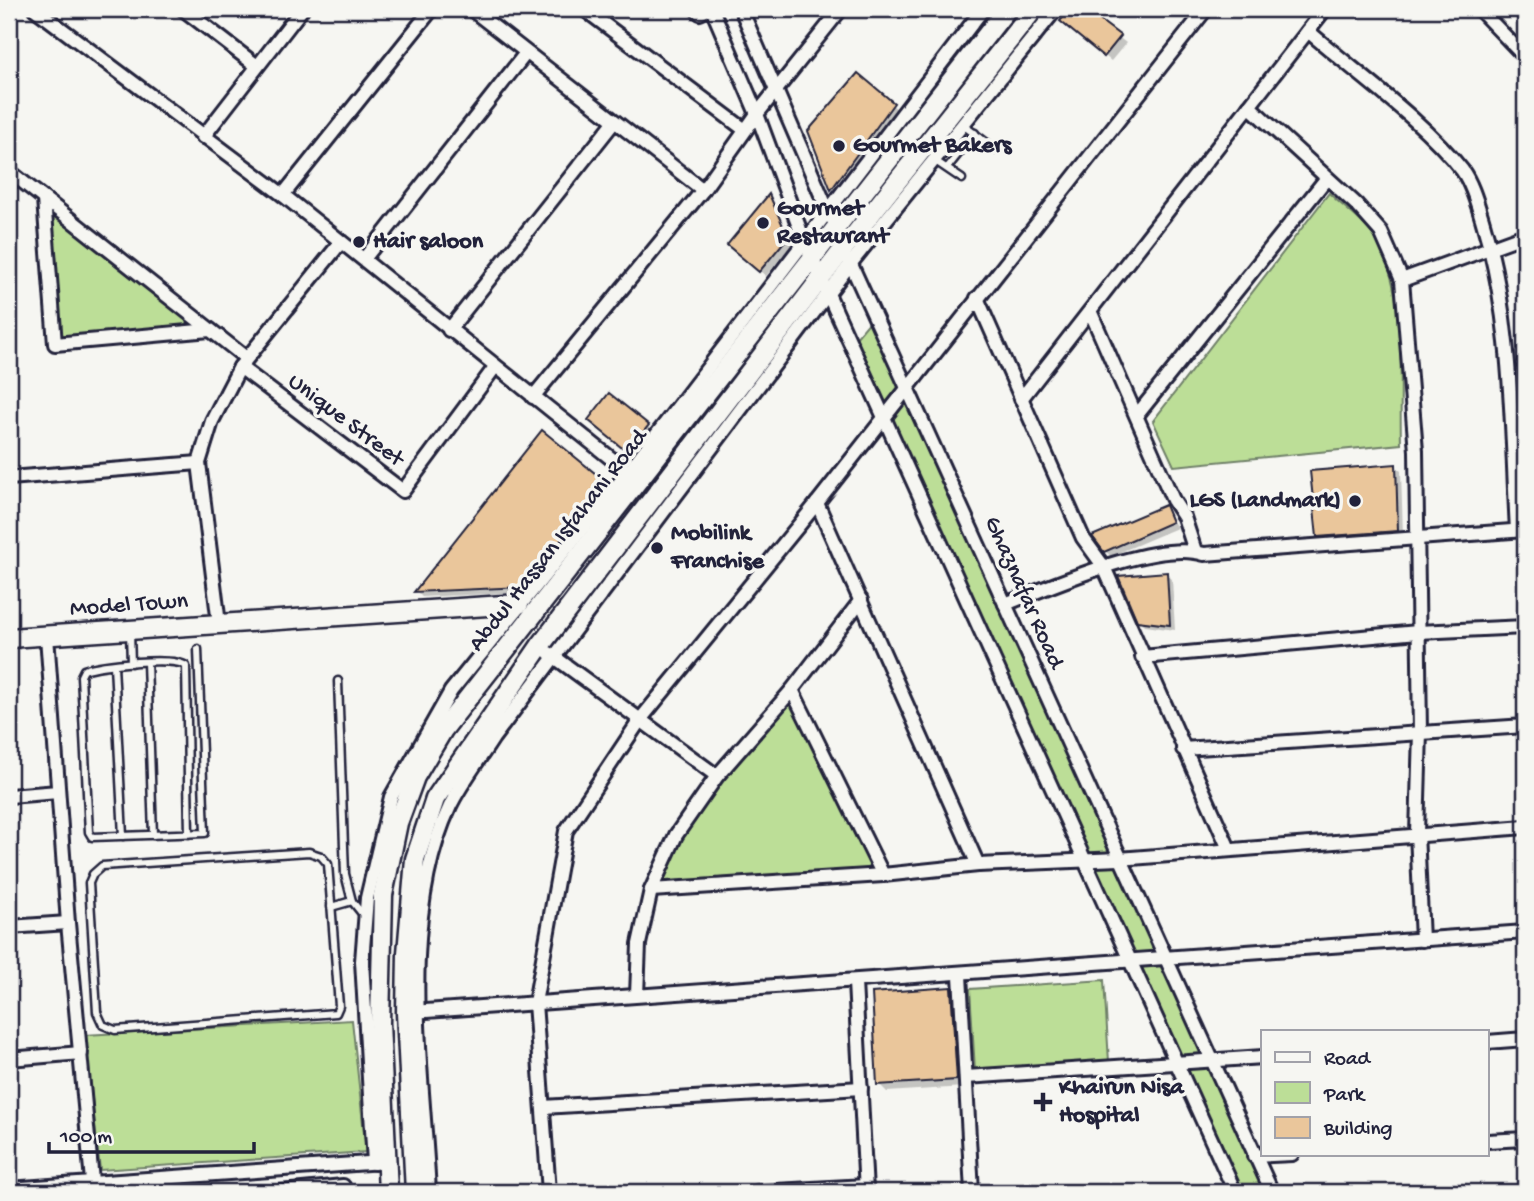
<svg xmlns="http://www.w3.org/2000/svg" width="1534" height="1201" viewBox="0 0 1534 1201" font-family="'Gochi Hand',sans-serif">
  <rect width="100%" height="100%" fill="#f6f6f2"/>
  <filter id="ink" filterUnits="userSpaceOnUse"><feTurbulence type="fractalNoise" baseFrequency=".0143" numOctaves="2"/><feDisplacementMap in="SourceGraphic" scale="14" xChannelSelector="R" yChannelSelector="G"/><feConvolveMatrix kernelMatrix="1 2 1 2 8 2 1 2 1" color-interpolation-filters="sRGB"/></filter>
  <g filter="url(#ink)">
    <g fill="#bcde97" stroke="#6f8069" stroke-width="2">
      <path d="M1329,193C1344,208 1368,224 1378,243C1408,298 1399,382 1401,444L1174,466L1153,421Z"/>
      <path d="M44,199L210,330L55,344Z"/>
      <path d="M875,315L1270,1192H1240L851,344Z"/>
      <path d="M792,690L883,875L651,890L676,835Z"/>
      <path d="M1104,980L1109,1062L975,1070L970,989Z"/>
      <path d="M352,1020L366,1152L100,1170L85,1035Z"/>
    </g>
    <g fill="#0003">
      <path d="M1073,9H1083L1126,43L1111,61L1062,21Z"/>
      <path d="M1511,9H1525V21L1512,10Z"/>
      <path d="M859,75L900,112L840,195L833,189L810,132Z"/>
      <path d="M769,197L793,243L766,276L735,251Z"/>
      <path d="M609,395L654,432L634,456L596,425Z"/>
      <path d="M542,433L611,490L529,592L422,597L417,592Z"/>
      <path d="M1395,466L1401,471L1403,536L1324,542L1318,536Z"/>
      <path d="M1165,507L1177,528L1111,556L1105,551Z"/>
      <path d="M1166,574L1172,579L1175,630L1145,626L1139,620Z"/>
      <path d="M951,989L959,997L964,1087L887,1092L879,1084Z"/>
    </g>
    <g fill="#eac69b" stroke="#22223b" stroke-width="2">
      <path d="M1070,9H1085L1121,36L1104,57L1060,21Z"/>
      <path d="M858,73L894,103L831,190L808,131Z"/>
      <path d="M769,194L788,237L759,272L727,245Z"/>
      <path d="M609,393L649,425L627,452L588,420Z"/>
      <path d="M542,430L607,483L523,587L414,592Z"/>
      <path d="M1396,464L1398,531L1317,537L1310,471Z"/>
      <path d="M1165,505L1172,522L1104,552L1092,536Z"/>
      <path d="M1167,572L1170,625L1137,621L1118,576Z"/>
      <path d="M951,987L957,1080L877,1085L872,993Z"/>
    </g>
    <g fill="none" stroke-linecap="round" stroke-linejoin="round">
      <defs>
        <g id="lane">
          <path d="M963,125L996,150"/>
          <path d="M934,160L962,179"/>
          <path d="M947,168L975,133"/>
          <path d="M130,632L131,663"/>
          <path d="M147,662L153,835"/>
          <path d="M114,665L123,836"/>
          <path d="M338,681L345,874L352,901L364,916"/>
          <path d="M189,834L186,666C175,656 100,664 84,670L81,676L89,832L92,837L205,833L198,649"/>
          <path d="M309,852L321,856L328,864L339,1006L336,1013L115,1030L103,1025L97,1012L89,883L93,874L102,866Z"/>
          <path d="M331,907L352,901"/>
        </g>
        <g id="street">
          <path d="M35,9L283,195L633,476"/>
          <path d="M183,9L257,66"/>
          <path d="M471,9L703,190"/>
          <path d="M584,9L745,130"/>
          <path d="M696,9L700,13L708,9"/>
          <path d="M712,9L757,114L805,243L1235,1192"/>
          <path d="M741,9L831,218"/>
          <path d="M1479,9L1525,57"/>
          <path d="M1308,31C1356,73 1423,120 1462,170C1472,184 1477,203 1482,219C1513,320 1511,426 1517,530"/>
          <path d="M1249,106L1357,205L1381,232L1402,280L1416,451L1420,732L1417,833L1422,940"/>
          <path d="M203,137L302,9"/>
          <path d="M9,171L246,358"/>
          <path d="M283,195L432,9"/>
          <path d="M44,199L55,344L210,330"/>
          <path d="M364,259L526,53"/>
          <path d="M849,260L1272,1192"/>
          <path d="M1402,280L1525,235"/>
          <path d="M977,298L1083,538L1104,567L1229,849"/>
          <path d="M1091,313L1173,500L1184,517L1195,551"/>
          <path d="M449,330L614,122"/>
          <path d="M240,367L403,491L495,367"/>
          <path d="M533,397L703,190L757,114L841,9"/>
          <path d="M1021,399L1325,9"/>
          <path d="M1137,415L1326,179"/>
          <path d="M9,478L199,463"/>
          <path d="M817,503L978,865"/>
          <path d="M861,600L792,690L717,776L676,835L651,890L883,875L978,865L1119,859L1525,827"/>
          <path d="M1005,604C1052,586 1156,539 1204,554L1525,530"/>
          <path d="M219,624L199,463L212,421L240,367L341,242"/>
          <path d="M47,636L68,923L93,1192"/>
          <path d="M549,653L717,776"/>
          <path d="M1142,657L1418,632L1525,627"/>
          <path d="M792,690L883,875"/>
          <path d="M1183,749L1525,726"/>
          <path d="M9,796L58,792"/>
          <path d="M9,927L68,923"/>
          <path d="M960,975L972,1192"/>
          <path d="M855,982L866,1192"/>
          <path d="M637,995L639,944L651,890"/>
          <path d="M412,1012L1525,932"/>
          <path d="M1487,1042L1525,1039"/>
          <path d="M9,1059L81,1053"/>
          <path d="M966,1077L1263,1057"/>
          <path d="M543,1107L861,1088"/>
          <path d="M1487,1141L1525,1139"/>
          <path d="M1254,1156L1292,1154"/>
          <path d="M374,1163L362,961L367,898L391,797L451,691L628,472L983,9"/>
          <path d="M9,1189L382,1162"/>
          <path d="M282,1192L343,1186"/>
          <path d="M429,1192C423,1072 397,919 450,806C461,783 479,760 493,738L851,263L1056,9"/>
          <path d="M549,1192L535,1003L566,831L640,720L817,503L1206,9"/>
          <path d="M758,1192L866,1186"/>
        </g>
        <g id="secondary">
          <path d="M9,638L519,604"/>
          <path d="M388,1192L380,1023L383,895L398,823L415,777L443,730L1007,9"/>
          <path d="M415,1192L406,1013L407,953L415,859L435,799L540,646L844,248L1034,9"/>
        </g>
      </defs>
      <use href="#lane" stroke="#22223b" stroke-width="11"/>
      <use href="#street" stroke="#22223b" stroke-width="18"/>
      <use href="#secondary" stroke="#22223b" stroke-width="23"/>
      <use href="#lane" stroke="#f6f6f2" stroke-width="6"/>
      <use href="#street" stroke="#f6f6f2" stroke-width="12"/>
      <use href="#secondary" stroke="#f6f6f2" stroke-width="18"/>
    </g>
  </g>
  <g fill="#22223b" stroke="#f6f6f2" stroke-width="2.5">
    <circle cx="839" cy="146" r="7"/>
    <circle cx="763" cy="223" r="7"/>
    <circle cx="359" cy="242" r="7"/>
    <circle cx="1355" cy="501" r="7"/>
    <circle cx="657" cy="548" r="7"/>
    <path d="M1039.5 1091.5h7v7h7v7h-7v7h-7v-7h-7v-7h7z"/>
  </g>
  <g text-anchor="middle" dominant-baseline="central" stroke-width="7" stroke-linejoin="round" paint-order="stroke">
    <g font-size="24" font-weight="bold" fill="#22223b" stroke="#f6f6f2" text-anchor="start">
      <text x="853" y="146">Gourmet Bakers</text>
      <text x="777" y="209">Gourmet<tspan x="777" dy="28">Restaurant</tspan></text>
      <text x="373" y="242">Hair saloon</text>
      <text x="1341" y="501" text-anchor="end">LGS (Landmark)</text>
      <text x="671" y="534">Mobilink<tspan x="671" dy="28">Franchise</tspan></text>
      <text x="1059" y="1088">Khairun Nisa<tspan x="1059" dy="28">Hospital</tspan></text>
    </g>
    <g font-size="24" fill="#22223b" stroke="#f6f6f2">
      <text transform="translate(345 421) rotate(37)">Unique Street</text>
      <text transform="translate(559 541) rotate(-52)">Abdul Hassan Isfahani Road</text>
      <text transform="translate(1023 593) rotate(66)">Ghaznafar Road</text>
      <text transform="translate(129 606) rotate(-4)">Model Town</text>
    </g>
  </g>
  <rect width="1534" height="1201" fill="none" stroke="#f6f6f2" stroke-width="35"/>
  <rect x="18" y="18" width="1499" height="1166" fill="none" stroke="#22223b" stroke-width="2.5" filter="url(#ink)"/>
  <rect x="1261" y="1030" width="228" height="126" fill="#f6f6f2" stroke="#a1a1a9" stroke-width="2"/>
  <rect x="1275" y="1052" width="35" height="10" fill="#f6f6f2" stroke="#a1a1a9" stroke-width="2"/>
  <text x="1324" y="1064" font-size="21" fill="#22223b">Road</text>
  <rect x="1275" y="1082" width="35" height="21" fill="#bcde97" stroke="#a1a1a9" stroke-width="2"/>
  <text x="1324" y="1100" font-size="21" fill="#22223b">Park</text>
  <rect x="1275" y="1117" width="35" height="21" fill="#eac69b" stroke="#a1a1a9" stroke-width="2"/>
  <text x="1324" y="1134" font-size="21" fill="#22223b">Building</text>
  <path d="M49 1142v10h205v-10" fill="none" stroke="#22223b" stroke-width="3.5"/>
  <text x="60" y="1142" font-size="21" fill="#22223b" stroke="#f6f6f2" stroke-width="5" paint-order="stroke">100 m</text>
</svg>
